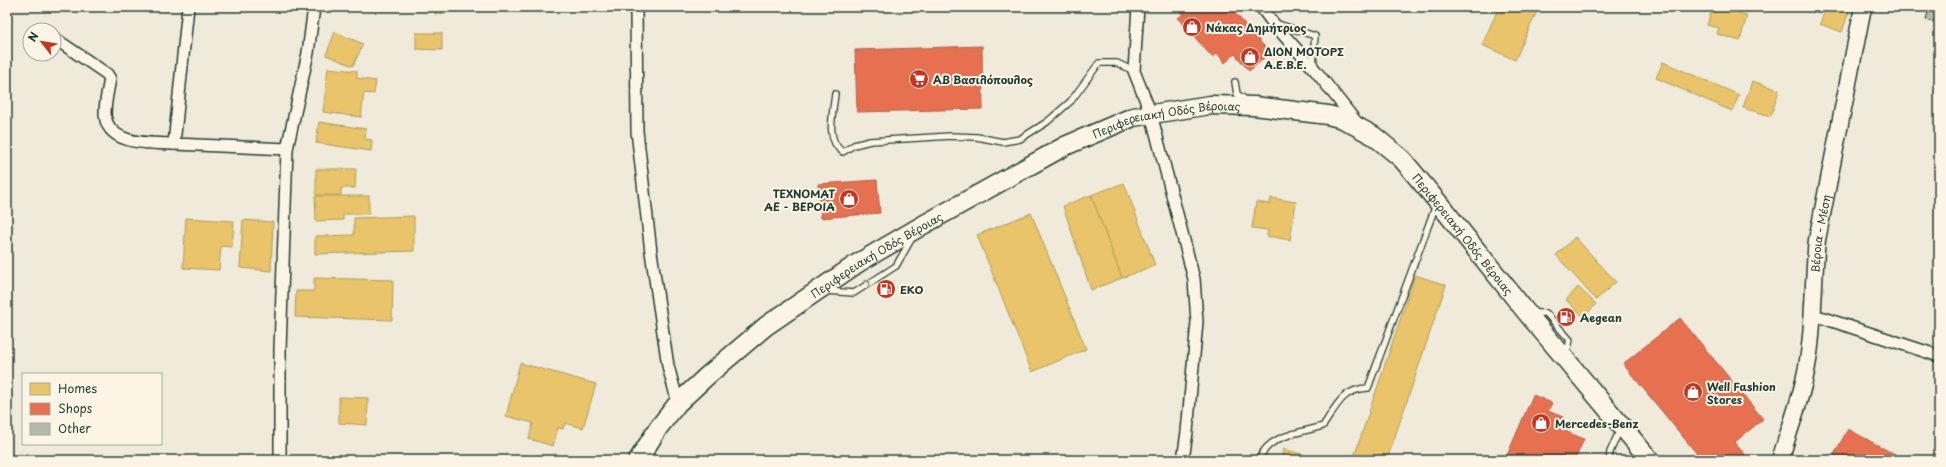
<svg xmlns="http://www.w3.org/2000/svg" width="1946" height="467" viewBox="0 0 1946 467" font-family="'Playpen Sans',sans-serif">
  <rect width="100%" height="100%" fill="#efeada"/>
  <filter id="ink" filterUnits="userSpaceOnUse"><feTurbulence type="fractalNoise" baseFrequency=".025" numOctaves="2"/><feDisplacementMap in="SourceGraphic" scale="8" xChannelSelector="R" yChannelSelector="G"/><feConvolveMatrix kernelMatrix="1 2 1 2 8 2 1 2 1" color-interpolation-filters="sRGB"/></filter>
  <g filter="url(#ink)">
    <g fill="#e9c46a" stroke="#ac9c5a">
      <path d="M435,7H444L443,14H435Z"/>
      <path d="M1499,7H1534L1538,9L1515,60L1482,45Z"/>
      <path d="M1713,7L1747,15L1740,41L1717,34L1719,28L1707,25Z"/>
      <path d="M1826,7L1850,8L1842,32L1820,24Z"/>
      <path d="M335,32L363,44L353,66L326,55Z"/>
      <path d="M416,33H442V50L416,49Z"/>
      <path d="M1663,62L1739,95L1732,111L1656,78Z"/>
      <path d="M328,68L357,71V78L376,81L374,94L364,93L361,117L323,112Z"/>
      <path d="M1752,81L1779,90L1771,116L1743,108Z"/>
      <path d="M319,122L366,129L365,139L372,140L371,151L316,143Z"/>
      <path d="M316,169H356L355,188H341V195H316Z"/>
      <path d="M1124,183L1155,265L1122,278L1091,195Z"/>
      <path d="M1091,195L1122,278L1091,290L1063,206Z"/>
      <path d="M315,196H369V214H343V220L316,221Z"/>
      <path d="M1271,198L1296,202L1290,240L1267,236L1268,230L1252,228L1256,202L1270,204Z"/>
      <path d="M1031,213L1086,349L1032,372L977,235Z"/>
      <path d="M414,216V251L315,254V236L354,235V218Z"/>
      <path d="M186,218L234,221L232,247L221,246L219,270L183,268Z"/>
      <path d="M243,220L273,222L271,271L240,268Z"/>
      <path d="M1575,237L1616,282L1596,300L1556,255Z"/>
      <path d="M1415,275L1446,285L1387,460H1353Z"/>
      <path d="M314,278L393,280L392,320L295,317L296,291H314Z"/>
      <path d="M1578,287L1596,304L1584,317L1566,300Z"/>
      <path d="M520,363L596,384L583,428L565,423L563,429L558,428L553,446L529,439L533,423L506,416Z"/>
      <path d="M339,397L368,398L367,425L339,423Z"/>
      <path d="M1284,449L1311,457L1310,460H1280Z"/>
    </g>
    <g fill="#e76f51" stroke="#ab6048">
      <path d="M1177,7H1230L1270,53L1249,71L1235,54L1225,63L1217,53L1212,57L1178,18L1183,14Z"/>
      <path d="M982,46L983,109L857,112L855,50Z"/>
      <path d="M877,180L880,213L821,218L818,184Z"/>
      <path d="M1680,318L1763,419L1735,442L1747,457L1743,460H1702L1623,364Z"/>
      <path d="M1533,395L1552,403L1548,411L1563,417L1558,428L1584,439L1575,460H1505Z"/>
      <path d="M1848,429L1905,460H1831Z"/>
    </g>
    <path fill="#b5b9ad" stroke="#1f3d34" d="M1929,7H1939V23L1926,20Z"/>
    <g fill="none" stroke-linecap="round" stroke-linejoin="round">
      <defs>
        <g id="lane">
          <path d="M1275,23L1315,36L1313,57L1315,67"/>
          <path d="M1235,82L1237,94L1246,100"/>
          <path d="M835,94C833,113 825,141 843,152L854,145L870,141L951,136L977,137L1003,142L1020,139L1047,122L1071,101L1099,63H1117L1134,71"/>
          <path d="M826,291L854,293L896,266L912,238"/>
          <path d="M1532,313H1546L1570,340L1566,355"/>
          <path d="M1259,460C1268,434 1301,433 1323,426C1336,407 1342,389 1368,388L1436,205"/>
          <path d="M1609,460L1610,452L1620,429"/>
        </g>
        <g id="street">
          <path d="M188,7L174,144L287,149"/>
          <path d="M636,7L637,131L651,252L668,366L678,403"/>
          <path d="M1138,7L1134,71L1151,114L1194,279L1197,322L1187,432L1183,460"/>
          <path d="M1261,7L1273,23L1315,70L1357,123"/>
          <path d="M54,38L107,74L110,79C108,90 105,102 105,113C106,146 151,143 174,144"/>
          <path d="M1814,315L1939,356"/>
          <path d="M280,460V350L287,149L308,53L314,7"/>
        </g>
        <g id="secondary">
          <path id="s1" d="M1780,460C1788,434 1798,407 1804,381C1815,335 1812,287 1817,240L1863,7"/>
        </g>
        <g id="primary">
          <path id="s2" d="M638,460L659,427L678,403L707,376L766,326L858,263L923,225L1065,146L1133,117L1210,105L1254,106L1328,115L1343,119L1374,136L1402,159L1437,201L1527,313L1650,460"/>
        </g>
      </defs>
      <use href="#lane" stroke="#1f3d34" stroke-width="8"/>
      <use href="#street" stroke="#1f3d34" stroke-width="14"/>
      <use href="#secondary" stroke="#1f3d34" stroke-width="19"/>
      <use href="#primary" stroke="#1f3d34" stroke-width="21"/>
      <use href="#lane" stroke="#fcf5e5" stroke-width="5.5"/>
      <use href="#street" stroke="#fcf5e5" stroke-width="11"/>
      <use href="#secondary" stroke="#fcf5e5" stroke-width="16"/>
      <use href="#primary" stroke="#fcf5e5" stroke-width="18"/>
    </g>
    <defs><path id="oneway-chevron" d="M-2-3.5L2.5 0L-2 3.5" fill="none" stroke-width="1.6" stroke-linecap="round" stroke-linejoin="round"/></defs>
    <use stroke="#8e998c" href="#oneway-chevron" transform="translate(868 283) rotate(-32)"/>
  </g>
  <defs>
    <symbol id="shop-disc" viewBox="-11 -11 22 22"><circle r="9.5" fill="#c8321e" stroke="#fcf5e5"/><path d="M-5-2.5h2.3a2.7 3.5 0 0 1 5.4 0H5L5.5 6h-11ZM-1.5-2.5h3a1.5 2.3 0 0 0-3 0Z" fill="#fff"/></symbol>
    <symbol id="supermarket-disc" viewBox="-11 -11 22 22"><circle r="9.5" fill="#c8321e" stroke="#fcf5e5"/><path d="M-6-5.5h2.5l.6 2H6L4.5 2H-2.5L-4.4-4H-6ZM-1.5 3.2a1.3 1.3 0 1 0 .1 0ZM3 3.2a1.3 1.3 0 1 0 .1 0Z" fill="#fff"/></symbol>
    <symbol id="fuel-disc" viewBox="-11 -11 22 22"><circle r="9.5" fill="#c8321e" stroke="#fcf5e5"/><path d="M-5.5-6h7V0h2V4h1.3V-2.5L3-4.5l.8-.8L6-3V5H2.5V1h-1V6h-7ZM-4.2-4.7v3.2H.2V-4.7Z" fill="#fff"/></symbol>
  </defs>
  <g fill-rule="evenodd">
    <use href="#shop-disc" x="1181" y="16" width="22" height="22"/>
    <use href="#shop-disc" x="1239" y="46" width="22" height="22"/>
    <use href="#supermarket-disc" x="908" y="68" width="22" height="22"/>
    <use href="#shop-disc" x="838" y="188" width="22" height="22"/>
    <use href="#fuel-disc" x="875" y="278" width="22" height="22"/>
    <use href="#fuel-disc" x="1555" y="306" width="22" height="22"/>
    <use href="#shop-disc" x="1682" y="381" width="22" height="22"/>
    <use href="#shop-disc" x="1530" y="412" width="22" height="22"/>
  </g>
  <g text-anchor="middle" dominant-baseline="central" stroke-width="4" stroke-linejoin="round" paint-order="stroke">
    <g font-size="11" font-weight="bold" fill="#1f3d34" stroke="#fcf5e5" text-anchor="start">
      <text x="1206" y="27">Νάκας Δημήτριος</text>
      <text x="1264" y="51">ΔΙΟΝ ΜΟΤΟΡΣ<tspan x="1264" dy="13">Α.Ε.Β.Ε.</tspan></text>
      <text x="933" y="79">ΑΒ Βασιλόπουλος</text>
      <text x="835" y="193" text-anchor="end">ΤΕΧΝΟΜΑΤ<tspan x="835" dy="13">ΑΕ - ΒΕΡΟΙΑ</tspan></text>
      <text x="900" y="289">EKO</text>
      <text x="1580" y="317">Aegean</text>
      <text x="1707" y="386">Well Fashion<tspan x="1707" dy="13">Stores</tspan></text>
      <text x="1555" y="423">Mercedes-Benz</text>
    </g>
    <g font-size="11" fill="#1f3d34" stroke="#fcf5e5">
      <text stroke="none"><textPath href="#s2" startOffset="642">Περιφερειακή Οδός Βέροιας</textPath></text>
      <text stroke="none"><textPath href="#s2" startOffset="990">Περιφερειακή Οδός Βέροιας</textPath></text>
      <text stroke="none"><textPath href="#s1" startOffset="231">Βέροια - Μέση</textPath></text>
      <text stroke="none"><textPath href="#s2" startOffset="318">Περιφερειακή Οδός Βέροιας</textPath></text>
    </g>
  </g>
  <rect width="1946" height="467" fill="none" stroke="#fcf5e5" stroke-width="24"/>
  <rect x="12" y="12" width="1922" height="443" fill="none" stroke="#1f3d34" stroke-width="1.5" filter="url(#ink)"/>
  <rect x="22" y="373" width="140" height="72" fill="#fcf5e5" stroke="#a4ab9e"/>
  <rect x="30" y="383" width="20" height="12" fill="#e9c46a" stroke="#a4ab9e"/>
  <text x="58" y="393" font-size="12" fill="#1f3d34">Homes</text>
  <rect x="30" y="403" width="20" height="12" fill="#e76f51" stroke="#a4ab9e"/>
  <text x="58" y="413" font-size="12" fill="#1f3d34">Shops</text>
  <rect x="30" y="423" width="20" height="12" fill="#b5b9ad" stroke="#a4ab9e"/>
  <text x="58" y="433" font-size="12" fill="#1f3d34">Other</text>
  <g transform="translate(42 42) rotate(301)"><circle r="19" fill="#fcf5e5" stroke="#a4ab9e"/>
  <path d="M0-3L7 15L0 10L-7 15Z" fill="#c8321e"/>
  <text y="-6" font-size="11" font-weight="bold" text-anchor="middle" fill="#1f3d34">N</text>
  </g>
</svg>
